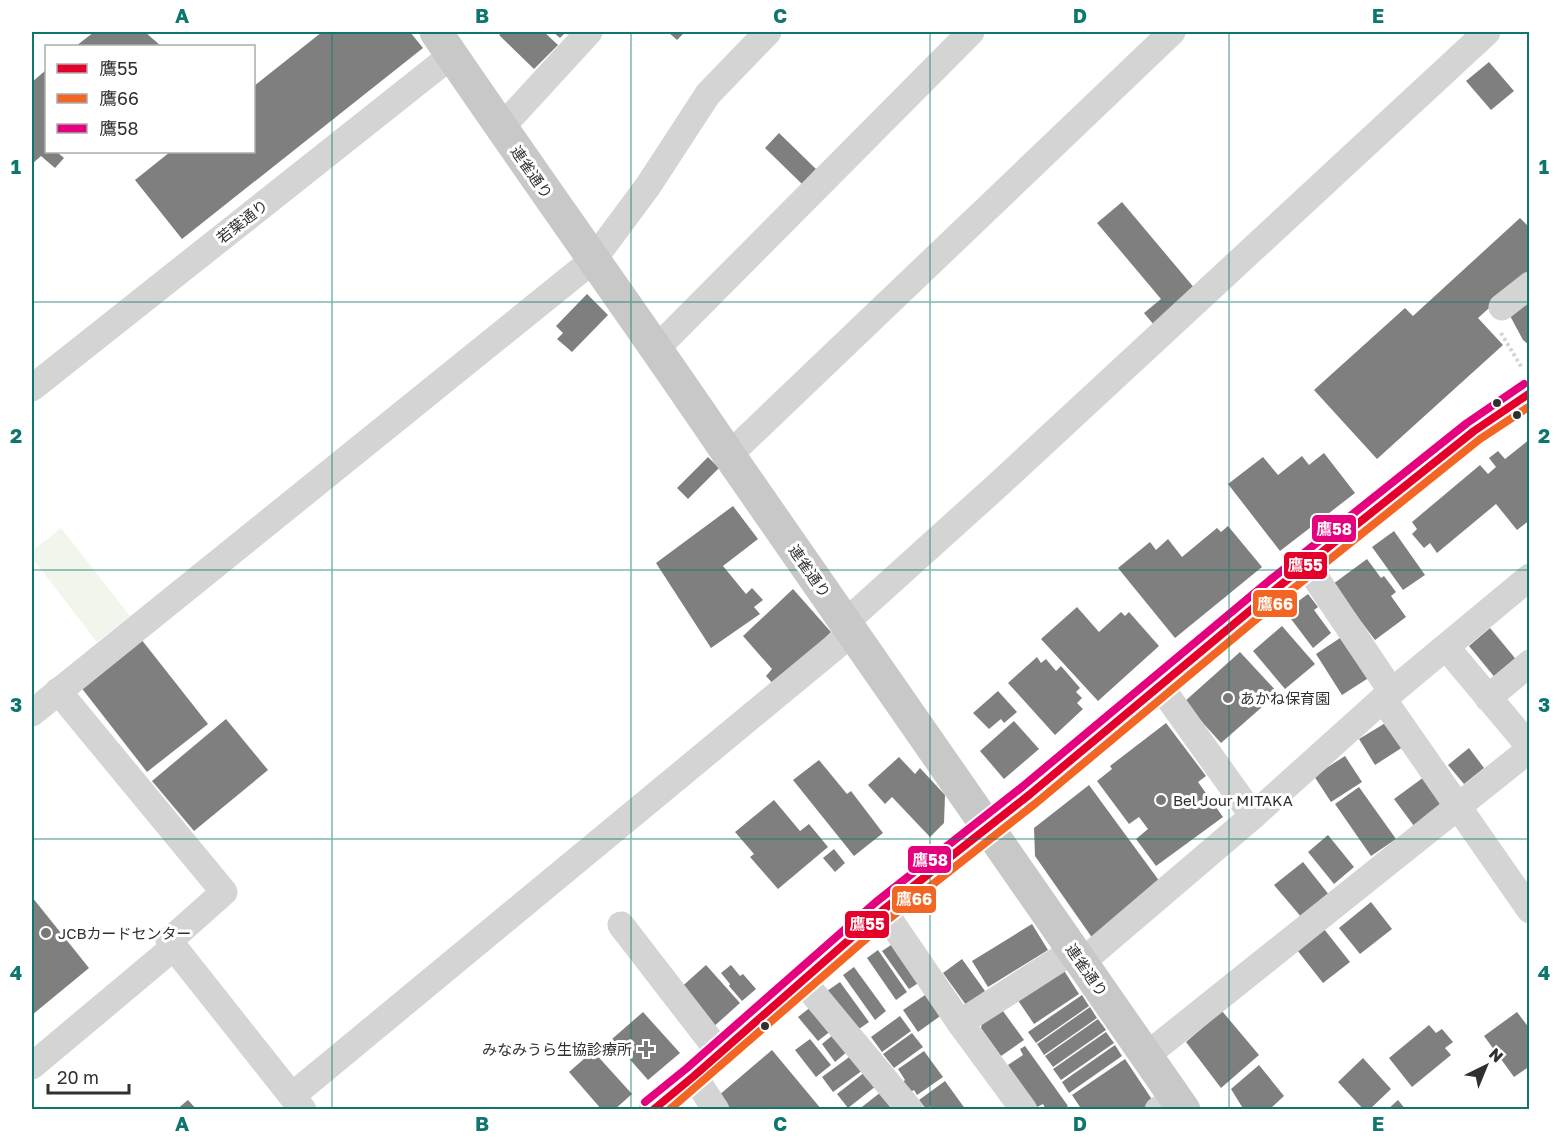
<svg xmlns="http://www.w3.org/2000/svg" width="1561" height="1141" viewBox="0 0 1561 1141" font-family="'Golos Text','Noto Sans JP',sans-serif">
  <rect width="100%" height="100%" fill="#fff"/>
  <path fill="#f1f6ed" d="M61,528L130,616L97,642L32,558V551Z"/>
  <g fill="#7f7f7f">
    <path d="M94,32H145L161,46H76Z"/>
    <path d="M322,32H410L423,48L182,239L135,180L170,152H254V86Z"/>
    <path d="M503,32H544L558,45L534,69L499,35Z"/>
    <path d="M553,32H566L560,38Z"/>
    <path d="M668,32H685L677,40Z"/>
    <path d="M1489,62L1514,91L1491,110L1466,81Z"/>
    <path d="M46,70V152H57L64,158L55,168L41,156L32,164V82Z"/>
    <path d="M779,133L816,169L802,184L765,148Z"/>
    <path d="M1122,202L1196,290L1154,325L1144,313L1161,299L1097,223Z"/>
    <path d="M1520,218L1530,228V271L1478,318L1503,345L1377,459L1314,390L1405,308L1413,316Z"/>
    <path d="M587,294L608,315L572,352L557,339L563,333L556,326Z"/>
    <path d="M1530,295V346L1523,340L1508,312Z"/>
    <path d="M1530,439V520L1517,530L1496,504L1437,553L1430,543L1424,548L1412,534L1417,529L1412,522L1480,465L1488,474L1496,467L1489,458L1498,451L1505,459Z"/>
    <path d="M1324,453L1355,493L1280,551L1228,484L1263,457L1278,475L1302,456L1309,465Z"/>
    <path d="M708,457L719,468L688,499L677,488Z"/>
    <path d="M733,506L758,539L723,566L746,594L752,588L763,600L754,607L760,614L711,648L656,563Z"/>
    <path d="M1228,526L1262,567L1175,638L1118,568L1150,542L1156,550L1168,539L1182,557L1217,528L1221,532Z"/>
    <path d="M1394,531L1425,575L1403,590L1372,547Z"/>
    <path d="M1367,559L1381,578L1384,576L1396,592L1391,596L1406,617L1375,640L1333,584Z"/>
    <path d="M793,589L831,632L776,687L766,676L772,669L743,636Z"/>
    <path d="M1308,594L1318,607L1314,610L1331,633L1313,648L1285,611Z"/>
    <path d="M1077,607L1099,632L1121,612L1125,616L1129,612L1159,646L1098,701L1041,639Z"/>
    <path d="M1282,626L1315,664L1285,689L1253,651Z"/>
    <path d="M1490,628L1519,663L1497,680L1469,646Z"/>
    <path d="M1343,636L1370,677L1342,695L1316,654Z"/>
    <path d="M141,639L208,724L147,772L80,686Z"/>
    <path d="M1240,652L1278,693L1221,743L1184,702Z"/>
    <path d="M1037,657L1041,663L1046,659L1056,671L1061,666L1080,688L1076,692L1082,698L1077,703L1083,709L1055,735L1008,683Z"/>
    <path d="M998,691L1017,712L1004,723L1001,719L989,729L973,713Z"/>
    <path d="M226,719L268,770L194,831L152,781Z"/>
    <path d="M1014,721L1039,749L1004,779L980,751Z"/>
    <path d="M1387,722L1403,747L1375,765L1359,739Z"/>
    <path d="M1166,723L1206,776L1198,782L1223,817L1156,866L1136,839L1148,829L1139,817L1129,824L1097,781L1112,769L1110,766Z"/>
    <path d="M1469,748L1484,768L1464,784L1448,765Z"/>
    <path d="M1345,756L1362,782L1331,802L1314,776Z"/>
    <path d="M899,757L915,774L920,768L945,795L944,823L930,837L892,797L885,804L868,785Z"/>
    <path d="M819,760L847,794L851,791L883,833L854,856L793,780Z"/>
    <path d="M1424,777L1444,804L1414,826L1394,799Z"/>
    <path d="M1089,785L1163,886L1093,939L1035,856L1034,828Z"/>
    <path d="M1359,787L1396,839L1371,856L1335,804Z"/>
    <path d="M774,800L800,831L809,824L828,847L778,889L750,857L754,854L735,832Z"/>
    <path d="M1328,835L1354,867L1334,884L1308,852Z"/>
    <path d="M834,849L845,863L835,872L823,858Z"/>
    <path d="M1303,862L1330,896L1302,918L1274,885Z"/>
    <path d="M32,897L89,968L32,1015Z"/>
    <path d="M1371,902L1392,929L1360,954L1339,928Z"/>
    <path d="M1032,924L1048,950L988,987L972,961Z"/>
    <path d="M1324,929L1350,962L1323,983L1297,950Z"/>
    <path d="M897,941L923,980L909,989L882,951Z"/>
    <path d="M878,950L907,992L896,1000L867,958Z"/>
    <path d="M962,959L985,991L966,1005L943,973Z"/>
    <path d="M706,965L740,1003L711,1029L677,991Z"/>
    <path d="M731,965L740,976L743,974L756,989L742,1001L729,986L730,984L721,973Z"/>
    <path d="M854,967L886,1011L875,1020L843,975Z"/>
    <path d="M1063,969L1079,994L1034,1024L1017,999Z"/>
    <path d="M840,982L869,1022L856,1031L827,991Z"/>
    <path d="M928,993L943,1014L918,1032L903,1010Z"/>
    <path d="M1082,995L1089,1006L1036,1043L1028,1032Z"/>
    <path d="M812,1006L832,1030L818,1041L798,1017Z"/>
    <path d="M1000,1007L1024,1040L1001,1056L981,1028L983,1018Z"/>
    <path d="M1090,1007L1097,1018L1044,1055L1037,1044Z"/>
    <path d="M1222,1011L1259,1055L1221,1088L1186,1042Z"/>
    <path d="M643,1012L680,1053L648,1080L612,1039Z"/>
    <path d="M1517,1012L1530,1029V1066L1514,1077L1484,1036Z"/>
    <path d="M900,1016L911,1031L882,1052L871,1037Z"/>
    <path d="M1098,1019L1106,1030L1053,1067L1045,1056Z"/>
    <path d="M1429,1025L1436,1033L1442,1029L1453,1042L1445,1048L1451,1055L1412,1087L1389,1058Z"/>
    <path d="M1106,1032L1114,1043L1061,1080L1053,1069Z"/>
    <path d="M912,1033L923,1047L894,1068L883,1054Z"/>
    <path d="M834,1034L848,1051L835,1062L822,1044Z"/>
    <path d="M810,1039L831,1065L816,1077L795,1050Z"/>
    <path d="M1115,1045L1122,1056L1069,1093L1062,1082Z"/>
    <path d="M1025,1046L1068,1106L1063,1110H1046L1043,1104L1037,1107L1008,1065L1023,1055L1020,1049Z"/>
    <path d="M772,1050L822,1110H730L718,1096Z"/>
    <path d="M593,1051L632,1094L614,1110H602L569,1072Z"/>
    <path d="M924,1051L943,1077L917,1095L914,1090L910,1092L902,1083L905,1080L898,1069Z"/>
    <path d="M852,1055L863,1070L833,1092L822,1077Z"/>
    <path d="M1363,1058L1391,1089L1369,1110H1364L1338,1082Z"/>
    <path d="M1125,1059L1153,1101L1141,1110H1082L1072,1095Z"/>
    <path d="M1259,1065L1284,1096L1269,1110H1244L1231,1089Z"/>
    <path d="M865,1072L876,1086L848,1108L837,1094Z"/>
    <path d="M945,1081L966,1110H933L930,1106L926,1109L919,1100Z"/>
    <path d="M881,1092L894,1110H858Z"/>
    <path d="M188,1100L197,1110H176Z"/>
    <path d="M1398,1100L1406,1110H1387Z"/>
  </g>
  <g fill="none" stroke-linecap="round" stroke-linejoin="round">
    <path stroke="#d4d4d4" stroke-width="4" stroke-dasharray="3 3" stroke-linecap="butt" d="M1501,333L1522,368"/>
    <g stroke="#d4d4d4" stroke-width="27">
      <path d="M501,128L589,32"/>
      <path d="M1502,307L1530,285"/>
      <path d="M657,348L971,32"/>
      <path d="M32,388L452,55"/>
      <path d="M729,455L1172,32"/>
      <path d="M1317,580L1386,683L1390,693"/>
      <path d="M846,622L999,484L1487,32"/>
      <path d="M1446,647L1530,747"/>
      <path d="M1160,686L1253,816"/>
      <path d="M58,691L224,892L169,941L303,1110"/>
      <path d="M1488,698L1530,663"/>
      <path d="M1383,699L1530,910"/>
      <path d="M32,713L593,260L648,186L708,94L768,32"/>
      <path d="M883,910L960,1023L1024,1110"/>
      <path d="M621,925L720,1053"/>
      <path d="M1082,962L1253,816L1383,699L1530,577"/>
      <path d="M802,980L910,1110"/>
      <path d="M960,1023L1074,950"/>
      <path d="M1147,1055L1530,749"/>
      <path d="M32,1066L174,947"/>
      <path d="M694,1076L716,1110"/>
      <path d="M293,1095L853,632"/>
      <path d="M652,1110L694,1076L883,910L1029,795L1277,588L1474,431L1530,393"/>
      <path d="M1158,1110L1176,1098"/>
    </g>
    <path stroke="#c8c8c8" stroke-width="33" d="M436,32C532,174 633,313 729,455L1184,1110"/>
    <defs>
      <path id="bus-1" d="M653,1110L694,1076L883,910L1029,795L1277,588L1474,431L1530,393"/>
      <path id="bus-2" d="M669,1110L890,918L1036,803L1284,596L1480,439L1530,406"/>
      <path id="bus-3" d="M645,1102L687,1068L876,902L1022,787L1270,580L1467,423L1524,384"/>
    </defs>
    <use href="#bus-1" stroke="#fff" stroke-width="12"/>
    <use href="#bus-2" stroke="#fff" stroke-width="12"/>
    <use href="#bus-3" stroke="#fff" stroke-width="12"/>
    <use href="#bus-1" stroke="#e4002b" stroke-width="8"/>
    <use href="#bus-2" stroke="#f26522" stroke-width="8"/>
    <use href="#bus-3" stroke="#e5007d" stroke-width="8"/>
  </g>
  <path fill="none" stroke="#0f766e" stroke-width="1.5" stroke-opacity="0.55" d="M332,32V1110M631,32V1110M930,32V1110M1229,32V1110M32,302H1530M32,570H1530M32,839H1530"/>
  <g fill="#303030" stroke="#fff" stroke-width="2">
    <circle cx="1497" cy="403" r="5"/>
    <circle cx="1517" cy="415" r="5"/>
    <circle cx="765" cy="1026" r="5"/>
  </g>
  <g fill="#787878" stroke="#fff" stroke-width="2">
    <circle cx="1228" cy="698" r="6"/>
    <circle cx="1161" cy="800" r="6"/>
    <circle cx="46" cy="933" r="6"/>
    <path d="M643 1040h6v6h6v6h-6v6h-6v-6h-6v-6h6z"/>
  </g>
  <g text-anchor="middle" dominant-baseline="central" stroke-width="6" stroke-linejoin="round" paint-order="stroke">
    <g font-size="15" fill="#303030" stroke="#fff">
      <text transform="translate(532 172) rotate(55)">連雀通り</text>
      <text transform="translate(242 221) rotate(-38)">若葉通り</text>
      <text transform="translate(810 571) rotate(55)">連雀通り</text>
      <text transform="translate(1087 970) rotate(55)">連雀通り</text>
    </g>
    <g font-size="15" fill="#303030" stroke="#fff" text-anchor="start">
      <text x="1240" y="698">あかね保育園</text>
      <text x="1173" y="800">Bel Jour MITAKA</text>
      <text x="58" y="933">JCBカードセンター</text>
      <text x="632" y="1049" text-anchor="end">みなみうら生協診療所</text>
    </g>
  </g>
  <g stroke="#fff" stroke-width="2">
    <rect x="1311" y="514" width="46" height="29" rx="6" fill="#e5007d"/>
    <rect x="1283" y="551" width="45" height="29" rx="6" fill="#e4002b"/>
    <rect x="1252" y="589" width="46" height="29" rx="6" fill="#f26522"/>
    <rect x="907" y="845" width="45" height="29" rx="6" fill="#e5007d"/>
    <rect x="891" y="885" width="46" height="29" rx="6" fill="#f26522"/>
    <rect x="844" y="910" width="46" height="29" rx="6" fill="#e4002b"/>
  </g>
  <g font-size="16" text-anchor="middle" font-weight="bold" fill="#fff">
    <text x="1334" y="535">鷹58</text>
    <text x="1305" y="571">鷹55</text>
    <text x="1275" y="610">鷹66</text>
    <text x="930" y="866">鷹58</text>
    <text x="914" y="905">鷹66</text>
    <text x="867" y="930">鷹55</text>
  </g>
  <rect width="1561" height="1141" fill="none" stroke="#ffffff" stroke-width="66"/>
  <rect x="45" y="45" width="210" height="108" fill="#ffffff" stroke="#acacac" stroke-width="1.5"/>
  <rect x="57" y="64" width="30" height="9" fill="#e4002b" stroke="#acacac" stroke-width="1.5"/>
  <text x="99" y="75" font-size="18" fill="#303030">鷹55</text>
  <rect x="57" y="94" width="30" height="9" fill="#f26522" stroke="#acacac" stroke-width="1.5"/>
  <text x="99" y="105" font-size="18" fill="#303030">鷹66</text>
  <rect x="57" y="124" width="30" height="9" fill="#e5007d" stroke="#acacac" stroke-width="1.5"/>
  <text x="99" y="135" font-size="18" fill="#303030">鷹58</text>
  <g transform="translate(1486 1066) rotate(43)" stroke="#ffffff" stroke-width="4.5" paint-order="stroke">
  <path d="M0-4.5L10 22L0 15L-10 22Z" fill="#303030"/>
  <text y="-9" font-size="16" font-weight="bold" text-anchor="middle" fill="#303030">N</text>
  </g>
  <path d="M48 1084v9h81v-9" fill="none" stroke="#303030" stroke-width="3"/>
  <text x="57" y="1084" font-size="18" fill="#303030" stroke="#ffffff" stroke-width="4.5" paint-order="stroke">20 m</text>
  <rect x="33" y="33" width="1495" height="1075" fill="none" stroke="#0f766e" stroke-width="2"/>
  <g font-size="20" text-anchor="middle" font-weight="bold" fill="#0f766e">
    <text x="182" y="23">A</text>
    <text x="482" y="23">B</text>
    <text x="780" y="23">C</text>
    <text x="1080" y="23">D</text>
    <text x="1378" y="23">E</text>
    <text x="16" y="174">1</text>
    <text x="1544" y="174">1</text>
    <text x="16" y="443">2</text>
    <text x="1544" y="443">2</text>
    <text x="16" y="712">3</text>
    <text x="1544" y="712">3</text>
    <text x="16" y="980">4</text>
    <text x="1544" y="980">4</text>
    <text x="182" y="1131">A</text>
    <text x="482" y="1131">B</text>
    <text x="780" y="1131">C</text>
    <text x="1080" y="1131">D</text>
    <text x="1378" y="1131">E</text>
  </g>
</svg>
